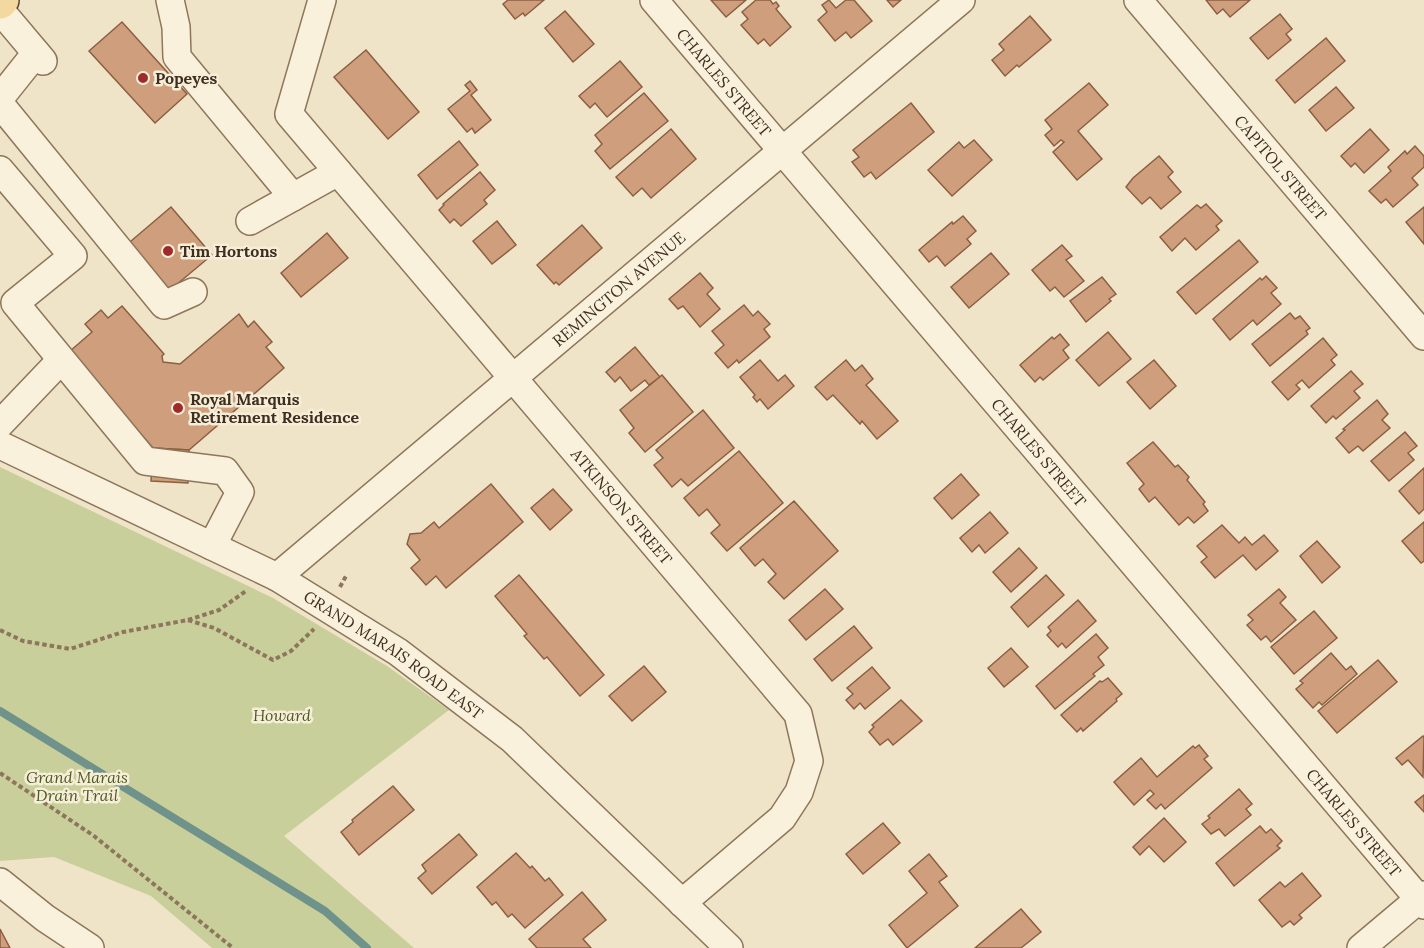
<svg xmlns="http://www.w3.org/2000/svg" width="1424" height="948" viewBox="0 0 1424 948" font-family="Lora,serif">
  <rect width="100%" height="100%" fill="#f0e4c8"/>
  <path fill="#c9cf9b" d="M0,467L273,598L387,666L449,710L284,836L414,948H212L151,896L54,857L0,861Z"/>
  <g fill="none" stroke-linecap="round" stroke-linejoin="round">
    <path stroke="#6f938a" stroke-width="8" d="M0,711L325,911L367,948"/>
  </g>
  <g fill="#cf9f7d" stroke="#8d5f41" stroke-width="1.5">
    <path d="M508,0H544L525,16L523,13L515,19L503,4Z"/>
    <path d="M711,0H746L726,17Z"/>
    <path d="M756,0H770L773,4L776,2L779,6L776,9L791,27L770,46L764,39L758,44L741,25L748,19L742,12Z"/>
    <path d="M829,0L836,8L846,0H854L872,21L851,38L846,32L835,41L818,20L827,12L822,5Z"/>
    <path d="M887,0H901L893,7Z"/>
    <path d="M1206,0H1250L1230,17L1223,9L1217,14Z"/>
    <path d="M565,11L594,44L573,62L545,28Z"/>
    <path d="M1280,14L1292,29L1286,34L1291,40L1268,59L1250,38Z"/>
    <path d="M1030,16L1051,40L1019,67L1017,65L1005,76L992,60L1004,50L999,44Z"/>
    <path d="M122,22L187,94L155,123L89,51Z"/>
    <path d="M1326,38L1345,61L1295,103L1276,80Z"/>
    <path d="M366,50L419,112L388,139L334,77Z"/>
    <path d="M620,61L642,87L607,117L595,103L590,108L579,96Z"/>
    <path d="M470,81L477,90L471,95L491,120L475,133L472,128L467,132L448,109L470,91L465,85Z"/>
    <path d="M1089,83L1108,105L1078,131L1102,159L1077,180L1053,152L1064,142L1061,140L1054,146L1045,135L1052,129L1045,120Z"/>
    <path d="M1336,87L1354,108L1326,131L1309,110Z"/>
    <path d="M644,93L668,121L610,169L595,151L602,144L595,135Z"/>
    <path d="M911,103L934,132L876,179L871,172L864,177L852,162L859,157L853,150Z"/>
    <path d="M671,129L696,159L651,198L642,188L633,196L616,177Z"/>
    <path d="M1370,129L1389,150L1364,173L1355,163L1351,167L1341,156Z"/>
    <path d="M974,140L992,160L952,196L928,170L959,142L964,148Z"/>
    <path d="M459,141L478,165L437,199L418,175Z"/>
    <path d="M1415,146L1424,156V167L1412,178L1418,185L1393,207L1386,199L1381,203L1369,191L1391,171L1388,167L1405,151L1407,154Z"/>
    <path d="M1159,156L1173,172L1168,177L1181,192L1161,209L1150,197L1142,204L1126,187L1133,178Z"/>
    <path d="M480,172L495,190L484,200L487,204L461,226L454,219L450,223L439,210L444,205L443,204Z"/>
    <path d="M1206,204L1222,221L1216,226L1219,230L1196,250L1185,238L1172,251L1160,237L1197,205L1201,208Z"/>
    <path d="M171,207L212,255L164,295L124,247Z"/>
    <path d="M1424,207V244L1406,222Z"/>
    <path d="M963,216L976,231L967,239L971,244L945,266L937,256L929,262L919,250L952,222L953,224Z"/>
    <path d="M497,221L516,245L492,264L473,241Z"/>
    <path d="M582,225L602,248L559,285L556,282L554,284L537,265Z"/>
    <path d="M327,233L348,258L301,297L281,273Z"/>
    <path d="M1239,240L1258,262L1196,314L1177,292Z"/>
    <path d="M1062,245L1072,256L1066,260L1084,281L1064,297L1055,287L1050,291L1032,270Z"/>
    <path d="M991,253L1009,274L969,308L951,287Z"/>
    <path d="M700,273L713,288L707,294L720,309L700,327L683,306L678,309L669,299Z"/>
    <path d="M1266,276L1277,288L1271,293L1281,304L1257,325L1253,320L1230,340L1213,319L1260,278L1262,280Z"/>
    <path d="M1102,277L1116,294L1109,299L1111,301L1086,322L1070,301Z"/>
    <path d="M744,305L753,316L758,311L770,324L764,329L770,337L739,363L737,360L728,368L715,353L724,345L712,331Z"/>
    <path d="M122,306L164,354L162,356L163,362L180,364L239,314L248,327L254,321L272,342L266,347L284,368L189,450L153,448L69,352L92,332L85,324L101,310L108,318Z"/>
    <path d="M1290,313L1295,319L1300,316L1310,328L1306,331L1308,334L1270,366L1252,344Z"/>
    <path d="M1108,332L1131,359L1099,386L1076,360Z"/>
    <path d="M1060,334L1069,345L1063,350L1069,358L1043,380L1040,377L1035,382L1020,365L1052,337L1054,339Z"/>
    <path d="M1323,338L1337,355L1331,360L1335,365L1309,388L1302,380L1296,385L1300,389L1288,400L1272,382Z"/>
    <path d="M635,347L660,377L649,385L645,380L631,391L620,377L615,382L606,372Z"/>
    <path d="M760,360L778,381L785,375L794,386L768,409L760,399L757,402L753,397L755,395L740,377Z"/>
    <path d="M846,360L855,371L862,365L873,379L866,385L898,421L877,439L862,421L860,424L833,395L827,400L815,387Z"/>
    <path d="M1154,360L1176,386L1150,409L1127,382Z"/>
    <path d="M1351,371L1363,384L1354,391L1360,398L1336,419L1333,416L1326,423L1311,406Z"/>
    <path d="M662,375L693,412L645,452L629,433L634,428L620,410Z"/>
    <path d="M1377,400L1388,414L1382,420L1390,428L1363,451L1358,446L1349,453L1336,438L1345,430L1343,429Z"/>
    <path d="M703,410L734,448L688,486L681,479L672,487L654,465L663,458L656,450Z"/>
    <path d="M1405,432L1417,446L1408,453L1414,460L1389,481L1371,461Z"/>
    <path d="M1153,442L1175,467L1178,465L1189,477L1187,480L1205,502L1203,504L1208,511L1194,523L1188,517L1179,525L1155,497L1149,502L1139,489L1144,484L1127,463Z"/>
    <path d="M153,448L189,450L188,483L151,481Z"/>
    <path d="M739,451L783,503L727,551L711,533L720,525L707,509L699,516L684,498Z"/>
    <path d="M1424,468V509L1419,514L1399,491Z"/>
    <path d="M961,474L979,495L952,519L934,498Z"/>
    <path d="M491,484L523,522L446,588L436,576L426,585L411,568L420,560L407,544L410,534L421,533L434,522L439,528Z"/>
    <path d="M553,489L572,510L550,530L531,508Z"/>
    <path d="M794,501L838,551L784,599L768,582L776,574L763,559L755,566L740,548Z"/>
    <path d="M990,512L1008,533L985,553L979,545L972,552L960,538Z"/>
    <path d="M1424,522V561L1421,563L1402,541Z"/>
    <path d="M1222,525L1239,543L1245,537L1252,545L1264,535L1278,551L1256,570L1243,555L1215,578L1201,562L1207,557L1197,546Z"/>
    <path d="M1317,541L1340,567L1322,583L1300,556Z"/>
    <path d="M1019,548L1037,568L1011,592L993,572Z"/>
    <path d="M519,575L604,675L580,696L547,657L544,659L524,636L527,634L495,596Z"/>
    <path d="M1046,575L1064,595L1028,627L1011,607Z"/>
    <path d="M825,589L843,609L806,640L789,620Z"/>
    <path d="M1279,589L1286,597L1280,603L1296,620L1271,642L1266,636L1261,640L1247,625L1253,620L1248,615Z"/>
    <path d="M1078,600L1096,621L1066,648L1062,643L1058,647L1047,635L1051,631L1048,627Z"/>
    <path d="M1314,611L1337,638L1294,674L1271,647Z"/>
    <path d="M854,626L872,648L832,681L814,659Z"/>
    <path d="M1096,634L1108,648L1098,657L1104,665L1093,674L1095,676L1055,709L1036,686Z"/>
    <path d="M1011,648L1028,667L1004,687L988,668Z"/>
    <path d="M1331,653L1346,670L1351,666L1357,674L1322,705L1319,702L1313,708L1296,689L1303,683L1300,681Z"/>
    <path d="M1378,660L1397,682L1337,733L1318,711Z"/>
    <path d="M644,666L666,692L632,721L609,696Z"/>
    <path d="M872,667L890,688L865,709L860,703L854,709L846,700L853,694L847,688Z"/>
    <path d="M1108,678L1122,694L1116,699L1117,701L1083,731L1081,728L1077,732L1061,715L1100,681L1102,682Z"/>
    <path d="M901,700L922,721L893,745L888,739L880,745L869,732L874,727L872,725Z"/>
    <path d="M1423,736L1424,738L1423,777L1408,760L1402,765L1396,758Z"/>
    <path d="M1199,745L1208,756L1204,759L1212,768L1165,809L1161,804L1156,809L1147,800L1154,794L1150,790L1134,805L1114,782L1141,758L1157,777L1193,746L1195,748Z"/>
    <path d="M393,786L414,810L359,855L341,832L353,822L352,820Z"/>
    <path d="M1239,789L1252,804L1246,809L1251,815L1225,836L1219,829L1211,834L1202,824L1210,818L1208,816Z"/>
    <path d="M1424,795V812L1415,802Z"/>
    <path d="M1164,818L1186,842L1164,862L1149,846L1140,855L1133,847Z"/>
    <path d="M883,823L900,843L863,874L846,854Z"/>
    <path d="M1260,826L1266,833L1271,829L1282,841L1277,846L1280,848L1234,886L1216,863Z"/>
    <path d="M459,834L477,855L432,894L418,878L426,871L422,865Z"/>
    <path d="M516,853L530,868L532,866L545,881L549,878L563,895L525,928L512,914L508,917L496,902L492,905L477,887Z"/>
    <path d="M929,854L947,876L939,882L958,906L907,948L889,925L927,893L909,871Z"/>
    <path d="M1302,873L1321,896L1299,915L1302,918L1294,925L1290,921L1282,927L1259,900L1280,882L1285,887Z"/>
    <path d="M582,892L606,920L583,939L591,948H537L529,939Z"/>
    <path d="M1021,909L1041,932L1021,948H975Z"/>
    <path d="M0,929L10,948H0Z"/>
  </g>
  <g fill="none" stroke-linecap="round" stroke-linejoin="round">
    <defs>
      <g id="minor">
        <path d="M170,0L176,27L177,57L293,197"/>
        <path id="s1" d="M322,0L289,114L798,714L809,761L799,792L782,818L682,903"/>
        <path id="s2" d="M654,0L1424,905"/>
        <path id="s3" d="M1138,0L1424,336"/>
        <path d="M0,10L43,61"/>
        <path d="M0,98L36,53"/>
        <path d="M0,104L164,305L193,292"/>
        <path d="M0,170L73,256L15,303L145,461L225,471L240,492L212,546"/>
        <path d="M250,221L338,172"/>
        <path d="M0,424L61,360"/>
        <path id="s4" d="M0,445L277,577L398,652L512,739L729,948"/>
        <path id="s5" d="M277,577L961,0"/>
        <path d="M0,882L45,918L90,948"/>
        <path d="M1361,948L1424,895"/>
      </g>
      <path id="major" d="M0,2L2,0"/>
    </defs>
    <use href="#minor" stroke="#8d765c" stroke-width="30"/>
    <use href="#major" stroke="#5b4430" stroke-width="36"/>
    <g stroke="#8d765c" stroke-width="4" stroke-dasharray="4.5 3" stroke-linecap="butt">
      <path d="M340,587L346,576"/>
      <path d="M188,620L219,610L246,591"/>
      <path d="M0,630L23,641L70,649L123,632L188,620L214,628L273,660L291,651L314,629"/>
      <path d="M0,773L94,836L233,948"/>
    </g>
    <use href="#minor" stroke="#faf1dc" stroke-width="27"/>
    <use href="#major" stroke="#f3d9a0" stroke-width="33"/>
  </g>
  <g fill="#9e2a2b" stroke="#f7eed8" stroke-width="2">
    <circle cx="143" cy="78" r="6"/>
    <circle cx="168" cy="251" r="6"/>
    <circle cx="178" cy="408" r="6"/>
  </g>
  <g text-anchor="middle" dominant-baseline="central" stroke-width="5" stroke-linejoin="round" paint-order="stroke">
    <g font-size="16" font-weight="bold" fill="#3d2e20" stroke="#f7eed8" text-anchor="start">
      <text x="155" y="78">Popeyes</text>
      <text x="180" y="251">Tim Hortons</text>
      <text x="190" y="399">Royal Marquis<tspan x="190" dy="18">Retirement Residence</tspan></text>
    </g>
    <g font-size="16" fill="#3d2e20" stroke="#f7eed8">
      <text stroke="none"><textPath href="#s2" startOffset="108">CHARLES STREET</textPath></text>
      <text stroke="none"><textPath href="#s3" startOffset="220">CAPITOL STREET</textPath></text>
      <text stroke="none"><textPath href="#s5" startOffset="447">REMINGTON AVENUE</textPath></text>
      <text stroke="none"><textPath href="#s2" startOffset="594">CHARLES STREET</textPath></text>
      <text stroke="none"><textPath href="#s1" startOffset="633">ATKINSON STREET</textPath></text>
      <text stroke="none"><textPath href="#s4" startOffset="447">GRAND MARAIS ROAD EAST</textPath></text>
      <text stroke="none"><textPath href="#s2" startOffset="1080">CHARLES STREET</textPath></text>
    </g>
    <g font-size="16" font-style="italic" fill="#4d5a26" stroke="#f7eed8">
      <text x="282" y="715">Howard</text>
      <text x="77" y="777">Grand Marais<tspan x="77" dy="18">Drain Trail</tspan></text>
    </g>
  </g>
</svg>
